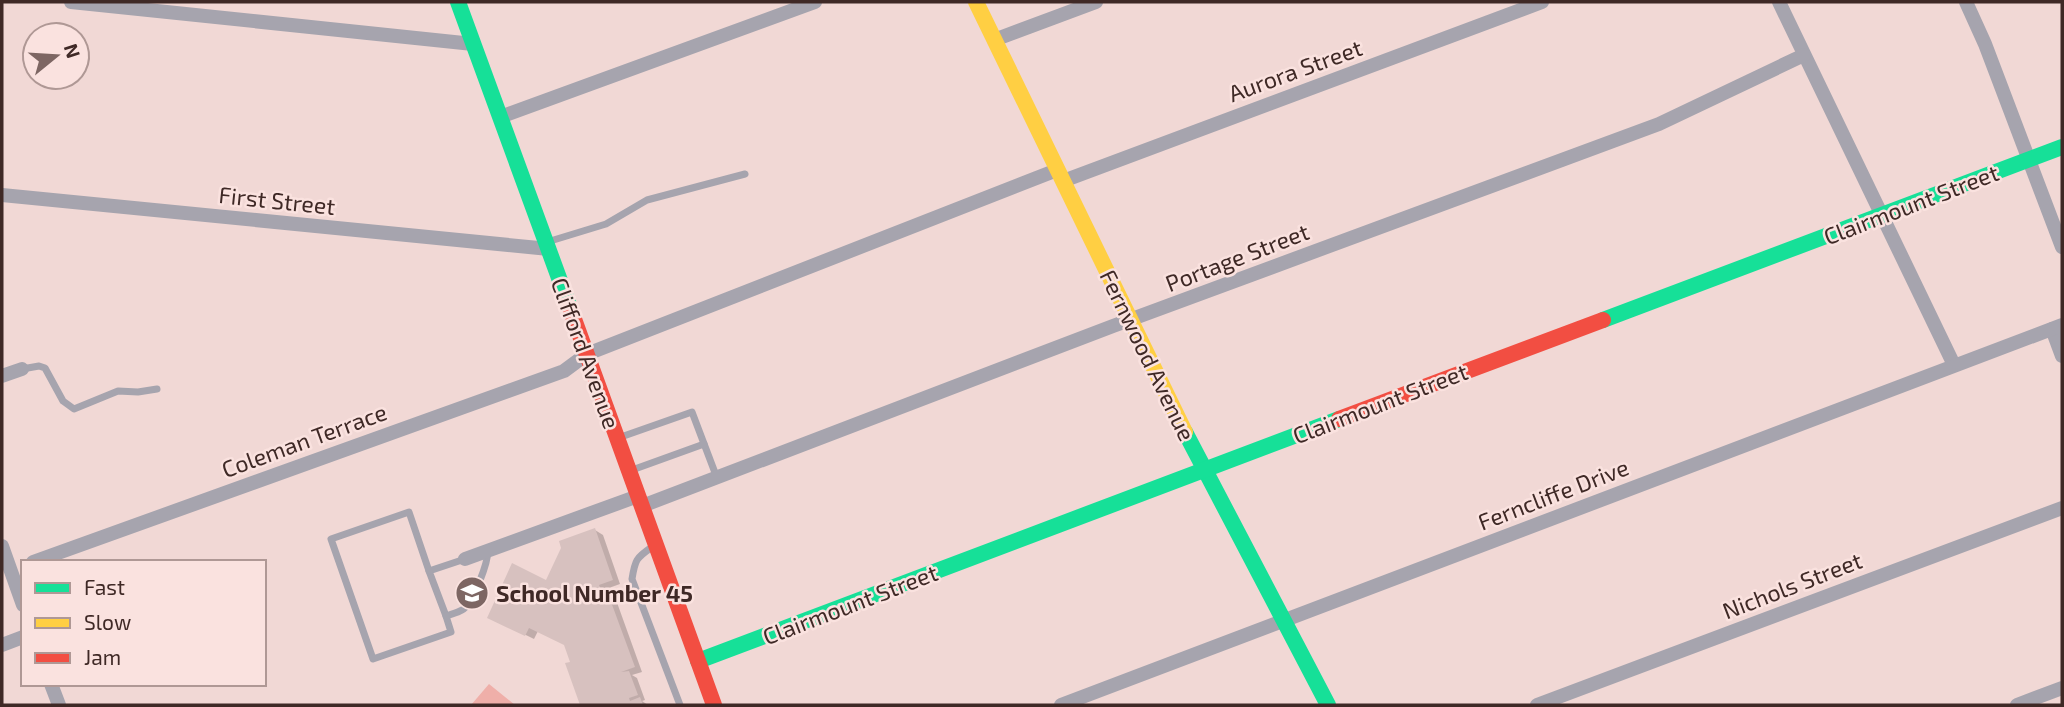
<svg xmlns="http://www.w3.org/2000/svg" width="2064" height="707" viewBox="0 0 2064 707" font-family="'Exo 2',sans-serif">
  <rect width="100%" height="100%" fill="#f1d8d5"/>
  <path fill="#efafa9" d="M489,684L515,705H471Z"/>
  <path fill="#0003" d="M595,530L603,535L620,584L606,589L607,593L615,597L642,672L632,675L637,678L645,700L642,701L648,705H582L567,665L572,663L566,645L538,631L534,639L497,621L547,582Z"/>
  <path fill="#d7c1bf" d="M595,528L613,580L599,585L602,592L607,591L635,667L621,672L629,671L638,695L629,698L630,701L640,697L643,705H580L565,663L570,662L564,645L529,628L525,636L487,618L512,563L546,580L561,548L559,541Z"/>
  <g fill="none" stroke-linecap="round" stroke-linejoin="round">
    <g stroke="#a6a4ae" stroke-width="7">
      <path d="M547,242L606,224L647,200L745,174"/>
      <path d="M22,369L39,366L45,368L63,401L74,409L118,391L138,392L157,389"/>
      <path d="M618,438L692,412L717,478"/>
      <path d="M632,470L704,444"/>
      <path d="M652,547C636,558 635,560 632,579L680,705"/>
      <path d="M465,559L429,571L446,616C451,614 457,613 462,610C473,604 488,563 488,550"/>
      <path d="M429,571L409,512L331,539L373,659L451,632L446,616"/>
    </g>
    <g stroke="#a6a4ae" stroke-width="14">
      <path d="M71,2L473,44"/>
      <path d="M1779,2L1954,365"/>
      <path d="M1966,2L1985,44L2062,247"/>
      <path d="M994,40L1096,2"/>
      <path d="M500,117L815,2"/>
      <path d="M1063,181L1542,2"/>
      <path d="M2,195L549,249"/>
      <path d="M2052,329L2062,356"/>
      <path d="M2,376L22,369"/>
      <path d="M642,506L1113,326L1659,124L1804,55"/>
      <path d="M2,546L23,605"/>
      <path d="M465,559L638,496"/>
      <path d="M33,562L564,371L587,354L1057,170"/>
      <path d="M2,645L23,637"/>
      <path d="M51,684L59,705"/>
      <path d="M1061,705L2062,325"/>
      <path d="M1537,705L2062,508"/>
      <path d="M2017,705L2062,688"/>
    </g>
    <g stroke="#16e098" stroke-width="16">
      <path d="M458,2L570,308"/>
      <path d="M1603,320L2062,147"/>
      <path d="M1185,432L1328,705"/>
      <path d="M698,661L1339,419"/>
    </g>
    <path stroke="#ffcf43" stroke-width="16" d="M976,2L1185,432"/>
    <g stroke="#f24e42" stroke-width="16">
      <path d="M570,308L714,705"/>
      <path d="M1339,419L1603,320"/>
    </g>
  </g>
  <defs>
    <symbol id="school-disc" viewBox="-11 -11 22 22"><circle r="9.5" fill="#7d6663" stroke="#fae2df"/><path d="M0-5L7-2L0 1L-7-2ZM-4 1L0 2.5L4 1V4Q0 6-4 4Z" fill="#fff"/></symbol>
  </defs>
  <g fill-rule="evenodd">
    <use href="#school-disc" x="453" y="574" width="38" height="38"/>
  </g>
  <g text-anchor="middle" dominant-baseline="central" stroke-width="5" stroke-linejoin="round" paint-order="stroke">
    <g font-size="23" fill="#3f2926" stroke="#fae2df">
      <text transform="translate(1295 70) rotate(-20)">Aurora Street</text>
      <text transform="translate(277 200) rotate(6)">First Street</text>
      <text transform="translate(1911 204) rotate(-21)">Clairmount Street</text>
      <text transform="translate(1237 257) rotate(-21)">Portage Street</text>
      <text transform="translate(586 353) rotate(70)">Clifford Avenue</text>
      <text transform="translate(1148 355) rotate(64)">Fernwood Avenue</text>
      <text transform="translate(1380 403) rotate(-21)">Clairmount Street</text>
      <text transform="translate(304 440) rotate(-20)">Coleman Terrace</text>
      <text transform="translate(1553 494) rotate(-21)">Ferncliffe Drive</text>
      <text transform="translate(1792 585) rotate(-21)">Nichols Street</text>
      <text transform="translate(850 604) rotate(-21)">Clairmount Street</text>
    </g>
    <g font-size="23" font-weight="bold" fill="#3f2926" stroke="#fae2df" text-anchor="start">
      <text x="496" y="593">School Number 45</text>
    </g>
  </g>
  <rect width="2064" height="707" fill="none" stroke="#3f2926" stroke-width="7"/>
  <rect x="21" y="560" width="245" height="126" fill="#fae2df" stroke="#af9895" stroke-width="2"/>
  <rect x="35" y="583" width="35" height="10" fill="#16e098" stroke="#af9895" stroke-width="2"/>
  <text x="84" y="595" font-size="21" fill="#3f2926">Fast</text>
  <rect x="35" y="618" width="35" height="10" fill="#ffcf43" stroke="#af9895" stroke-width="2"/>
  <text x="84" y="630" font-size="21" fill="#3f2926">Slow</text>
  <rect x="35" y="653" width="35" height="10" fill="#f24e42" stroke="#af9895" stroke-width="2"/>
  <text x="84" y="665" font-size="21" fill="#3f2926">Jam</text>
  <g transform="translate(56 56) rotate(72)"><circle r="33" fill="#fae2df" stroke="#af9895" stroke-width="2"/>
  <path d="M0-5L12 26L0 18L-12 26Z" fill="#7d6663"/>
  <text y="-10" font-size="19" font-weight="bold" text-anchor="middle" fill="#3f2926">N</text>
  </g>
</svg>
